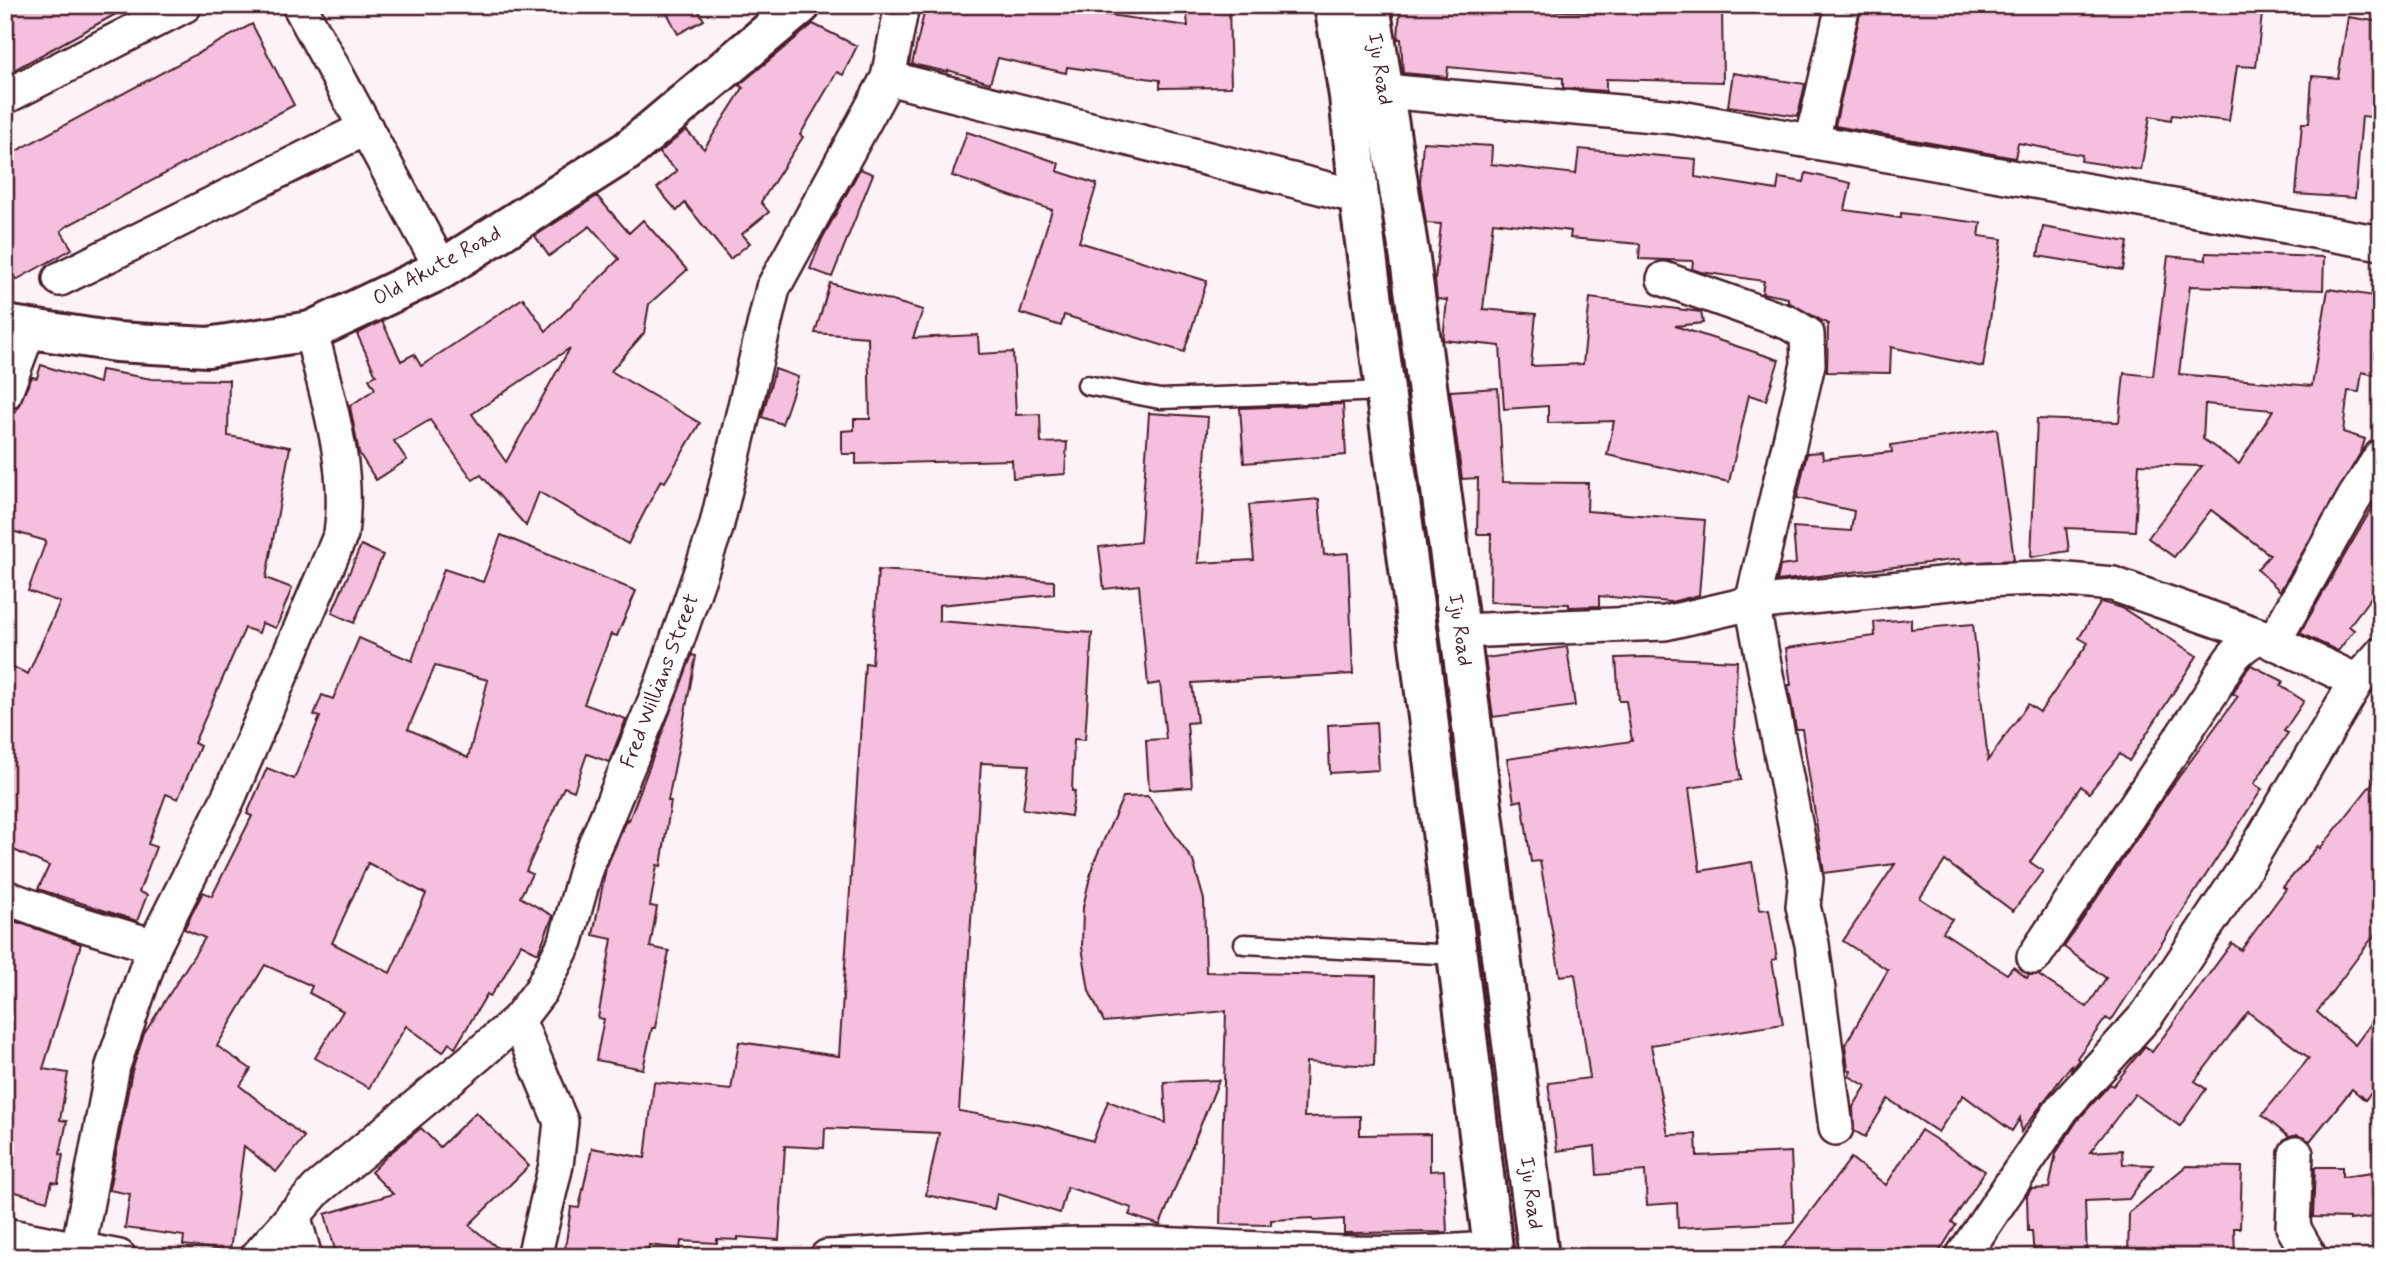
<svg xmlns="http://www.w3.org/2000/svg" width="2386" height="1262" viewBox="0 0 2386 1262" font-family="Mynerve,sans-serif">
  <rect width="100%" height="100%" fill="#fdf2f8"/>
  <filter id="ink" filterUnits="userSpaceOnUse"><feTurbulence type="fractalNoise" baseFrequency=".0143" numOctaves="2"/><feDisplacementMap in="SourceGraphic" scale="14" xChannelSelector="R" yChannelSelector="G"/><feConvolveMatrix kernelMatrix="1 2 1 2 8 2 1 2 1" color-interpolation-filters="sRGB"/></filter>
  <g filter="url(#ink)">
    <g fill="#f4c0dd" stroke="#4a1f2b" stroke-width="2" fill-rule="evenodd">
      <path d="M5,5H132L5,75Z"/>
      <path d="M663,5H695L704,20L678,34Z"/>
      <path d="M926,5H1081L1080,11L1188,26L1186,5H1229L1231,87L1160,88V80L1067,67L1066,73L998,58L990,83L948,70V72L912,64Z"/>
      <path d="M1405,5H1527L1541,6L1540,10L1617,13V5H1722L1723,82L1606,79V91L1563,88V78L1448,67L1447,77L1403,73L1401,39H1398L1400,9L1405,10Z"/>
      <path d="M1862,5H2263L2256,67L2237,66L2229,121L2172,115L2171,120L2150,116L2141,170L2081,161L2082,155L2018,143L2015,158L1835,126Z"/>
      <path d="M2348,17L2381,22L2377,81H2381V118L2362,116L2355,198L2296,194L2302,123H2309L2312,76L2338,78Z"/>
      <path d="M252,24L294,105L67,226L61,231L72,249L16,280L5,262V157Z"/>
      <path d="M813,24L857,46L843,75L837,72L800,135L803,137L761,202L769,212L742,234L750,243L730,259L685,203L677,211L657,188L677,171L659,153L686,130L704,149L743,88L739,85Z"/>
      <path d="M1733,73L1805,84L1798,116L1728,106Z"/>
      <path d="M967,132L1059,163L1057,171L1097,184L1079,242L1207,281L1184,352L1064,315L1061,326L1020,313L1052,210L952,176Z"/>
      <path d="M1423,142L1492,146L1491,164L1576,174L1579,149L1696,159L1695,177L1777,190L1779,178L1804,182L1806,173L1851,183L1845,210L1901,218V213L1981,223L1979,236L2002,239L1983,367L1891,347L1890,373L1827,372L1828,324L1788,302V298L1762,293L1764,281L1701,272L1692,269L1693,261L1639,259L1640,244L1570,238L1571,231L1493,222L1483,309L1536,314L1531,366L1583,364L1590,298L1701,312L1703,323L1675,326L1779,360L1766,400L1749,395L1729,482L1607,455L1614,421L1548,423V406L1504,409L1500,346L1443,340L1447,300L1437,299L1435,280L1441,224L1426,223L1420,183Z"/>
      <path d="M860,169L873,174L832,277L810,269L822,239Z"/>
      <path d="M597,196L629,233L643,220L687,270L649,304L644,333L611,371L700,423L665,482L661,480L628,544L539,492L526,526L481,475L473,480L430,420L394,441L407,460L376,480L359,453L350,406L375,389L369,379L376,375L357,334L382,321L401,361L414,354L421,366L523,298L546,331L619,259L590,226L549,256L535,236ZM570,348L506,462L472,414Z"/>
      <path d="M2043,227L2128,242L2123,270L2038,256Z"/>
      <path d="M2206,253L2324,257L2323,290L2190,286L2179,374L2312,386L2328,289L2381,297V377L2362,372L2359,392L2348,391L2343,432L2365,439L2361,452L2280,591L2257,569L2270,555L2211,510L2174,557L2148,538L2202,466L2139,464L2135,531L2066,528L2069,551L2031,557L2037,419L2119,422L2124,373L2153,376L2168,256L2206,260ZM2205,404L2273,410L2239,464L2203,439Z"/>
      <path d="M830,283L923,310L913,338L978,335L979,354L1013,352L1016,415L1040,414L1041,443L1067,442L1065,474L1013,478L1012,460L856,464V454H842V431L854,430V419H870L868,337L815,333Z"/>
      <path d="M41,365L99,383L101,370L152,379L229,380L228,436L290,447L266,578L292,588L276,628L262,623L259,633L245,628L194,743L200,746L178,799L166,794L148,844L156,847L139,892L147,895L137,921L38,889L49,866L5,846V663L28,674L60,602L28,591L46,541L5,529V412L15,413L32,377L37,378Z"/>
      <path d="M775,369L798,377L782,424L762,417Z"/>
      <path d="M1498,388L1503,482L1588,483L1587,511L1705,520L1699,595L1671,602L1599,596V606L1569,607V604L1490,602L1491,534H1477L1478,478L1462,479L1450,391Z"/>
      <path d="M1343,404L1346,455L1244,463L1240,408Z"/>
      <path d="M1149,413L1208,417L1198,563L1254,560L1249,505L1319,499L1324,555L1348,553L1353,674L1192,683L1197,722L1187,723L1192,787L1149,790L1146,740L1166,739L1160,683L1148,685L1139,585L1104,589L1099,547L1140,542Z"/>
      <path d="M1997,429L2014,560L1961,563L1960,559L1777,581L1780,566L1796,564L1793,527L1851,531L1854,511L1797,498L1807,453L1822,452L1823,459L1892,452L1891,445Z"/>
      <path d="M2381,492V584L2349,626L2354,630L2338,651L2300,633Z"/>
      <path d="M501,535L636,591L617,636L611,634L584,704L626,719L609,762L587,754L574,791L564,787L526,871L532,874L520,897L553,916L538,953L521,944L503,978L490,996L487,994L455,1048L449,1043L443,1052L406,1026L369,1088L315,1058L343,1011L309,993L312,986L265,965L217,1046L251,1069L240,1086L304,1137L276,1172L244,1146L230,1251L183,1245L184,1236L125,1228L130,1194L109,1190L132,1071L144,1034L205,938L184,929L203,892L212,896L252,816L247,814L267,768L294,779L320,717L314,715L322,695L333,699L359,638L412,661L444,569L483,582ZM435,666L488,680L468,758L408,729ZM368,863L426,894L390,973L332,943Z"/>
      <path d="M361,545L383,555L354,623L332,613Z"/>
      <path d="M878,570L1054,581V594L939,605V621L1092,633L1085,740L1074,739L1072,791H1075L1071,816L1023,809L1029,765L981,763L959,1111L1040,1125L1093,1141L1108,1101L1166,1123L1164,1082L1219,1080L1160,1225L1129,1215L1132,1208L1067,1187L1060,1213L997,1194L994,1209L926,1195L939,1133L825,1128L824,1148L785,1146L779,1240L738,1237V1240L717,1239V1243L681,1241L680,1249L649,1245L648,1257H564L571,1207L579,1208L592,1148L645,1158L654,1082L731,1090L739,1042L839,1056L865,663L872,664Z"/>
      <path d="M2101,602L2122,608L2197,656L2129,761L2120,754L2089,793L2081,786L2030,862L2043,871L2013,911L1945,861L1920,898L1952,919L1943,932L2007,974L2013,967L2027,978L2029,975H2038L2087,1007L2106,978L2064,947L2170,789L2238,696L2233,694L2243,675L2251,665L2283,681L2281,686L2304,701L2284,731L2288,733L2254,784L2262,789L2111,1021L2106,1018L2077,1058L2080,1060L2071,1070L2072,1064L2021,1132L2020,1118L2012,1131L1963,1095L1938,1132L1888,1099L1865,1137L1854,1131L1853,1107L1866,1086L1849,1076L1851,1071L1848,1069L1845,1045L1888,970L1843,941L1895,864L1824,873L1802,729H1796L1788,685H1791L1786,648L1875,636L1874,622L1911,619V629L1973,624L1988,760L2028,704L2040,712L2088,643L2079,638Z"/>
      <path d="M1567,647L1575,706L1493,717L1485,658Z"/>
      <path d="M692,655L696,656L668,801H671L661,866L657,865L650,906L657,907L650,947L669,951L655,1028H652L643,1069L596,1060L604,1019L598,1018L612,939L593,935L606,868L627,819L629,820Z"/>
      <path d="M1646,657L1737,661L1734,735L1741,780L1689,788L1700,871L1752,862L1760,910L1769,909L1777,959L1772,960L1783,1024L1651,1045L1668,1135L1696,1134L1697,1156L1791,1152L1794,1222L1678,1228L1677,1203L1647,1205L1645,1171L1597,1175L1595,1146L1557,1151L1548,1083L1590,1078L1575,974L1560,976L1540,861L1531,862L1522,800L1514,802L1507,759L1632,741L1626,701H1619L1616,658Z"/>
      <path d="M1376,722L1379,770L1330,773L1328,725Z"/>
      <path d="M2381,772V926L2317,1012L2355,1045L2381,1010V1082L2365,1100L2352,1089L2310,1141L2297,1135L2289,1137L2262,1115L2309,1058L2248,1012L2195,1081L2206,1089L2180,1126L2135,1094L2090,1152L2122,1150L2123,1164L2153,1165L2129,1199L2085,1201L2087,1257H2034L2032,1231H2028L2027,1196L2031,1189L2049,1188L2056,1153L2077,1121L2110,1084L2113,1086L2145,1046L2152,1052L2232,943L2241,950L2286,889L2283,887L2318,846L2320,849Z"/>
      <path d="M1148,796L1193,861L1204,900L1206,972L1376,976L1374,1066L1306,1062L1304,1117L1360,1116V1135L1430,1134V1171L1444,1170L1447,1232L1344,1233V1219L1314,1221L1313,1218L1271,1220V1225L1220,1224L1226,1011L1104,1022L1089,991L1082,947L1083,907L1093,864L1123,797Z"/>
      <path d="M5,918L81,944L43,1069L68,1073L60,1120L67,1121L60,1154L63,1155L58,1183L52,1182L47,1201L5,1189Z"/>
      <path d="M476,1112L529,1166L469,1225L509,1257H337L325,1214L393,1194L371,1172L389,1154L421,1128L440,1147Z"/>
      <path d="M1921,1130L1985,1171L1952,1222L1956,1225L1936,1257H1776L1851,1158L1886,1185Z"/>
      <path d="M2186,1166L2242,1167L2240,1228H2234L2235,1257H2128L2129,1213Z"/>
      <path d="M2315,1167H2342V1177L2381,1172V1216L2350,1220V1218L2313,1217Z"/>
    </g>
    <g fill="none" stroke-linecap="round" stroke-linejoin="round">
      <defs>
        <g id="service">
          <path d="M1087,385L1160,399L1386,391"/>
          <path d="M1244,944L1457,955"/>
        </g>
        <g id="minor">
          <path d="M299,5L442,269"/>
          <path d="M888,78L1359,197"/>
          <path d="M1384,91L1675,117L2381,243"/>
          <path d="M5,97L185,5"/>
          <path d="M1812,141L1843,5"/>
          <path d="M60,279L366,128"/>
          <path d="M1664,279L1789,323L1807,334L1808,364L1752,603L1806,879L1803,906L1812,944L1836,1128"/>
          <path d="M5,393L29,329"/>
          <path d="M1460,631L1665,623L1752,603L1980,580L2045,578L2113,584L2261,636L2357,681"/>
          <path d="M2273,643L2354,498L2381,456"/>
          <path d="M5,897L65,919L154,946"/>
          <path d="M2034,957L2213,690C2226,665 2235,647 2261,636"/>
          <path d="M518,1020L561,1122L556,1165L534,1257"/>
          <path d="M2296,1154L2293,1227L2310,1257"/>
          <path d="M293,1215L305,1257"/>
          <path d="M5,1235L119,1257"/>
          <path d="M78,1249L113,1066L154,946L228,799L341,534C351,465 327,398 311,331"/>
          <path d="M257,1257L317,1189L478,1055L518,1020L541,990L566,941L588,862L662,684L716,528L773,288L888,78L902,5"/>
          <path d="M827,1257C943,1251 1060,1240 1176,1245C1282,1249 1386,1260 1493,1248"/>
          <path d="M1962,1257L2062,1109L2147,1015L2244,870L2357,681L2381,654"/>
        </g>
        <path id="tertiary" d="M5,325L116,342L208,347L311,331L442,269L627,151L801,5"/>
        <g id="secondary">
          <path d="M1334,5L1349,96L1359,197L1418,635L1494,1257"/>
          <path d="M1370,5L1410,259L1460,631L1539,1257"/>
        </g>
      </defs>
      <use href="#service" stroke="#4a1f2b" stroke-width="23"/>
      <use href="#minor" stroke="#4a1f2b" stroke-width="38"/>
      <use href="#tertiary" stroke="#4a1f2b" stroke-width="44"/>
      <use href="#secondary" stroke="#4a1f2b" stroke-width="44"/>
      <use href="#service" stroke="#fff" stroke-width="18"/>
      <use href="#minor" stroke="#fff" stroke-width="33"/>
      <use href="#tertiary" stroke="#fff" stroke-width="38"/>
      <use href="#secondary" stroke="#fff" stroke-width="38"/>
    </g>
  </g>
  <g text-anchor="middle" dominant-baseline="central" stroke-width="5" stroke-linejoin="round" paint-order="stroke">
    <g font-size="21" fill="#4a1f2b" stroke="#fff">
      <text transform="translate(1380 69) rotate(81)">Iju Road</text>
      <text transform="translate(437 266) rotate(-29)">Old Akute Road</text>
      <text transform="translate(1460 630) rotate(82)">Iju Road</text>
      <text transform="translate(660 681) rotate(-69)">Fred Willians Street</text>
      <text transform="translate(1531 1193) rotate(83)">Iju Road</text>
    </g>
  </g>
  <rect width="2386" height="1262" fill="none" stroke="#fff" stroke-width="28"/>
  <rect x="14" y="14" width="2358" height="1234" fill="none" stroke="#4a1f2b" stroke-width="2.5" filter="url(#ink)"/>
</svg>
